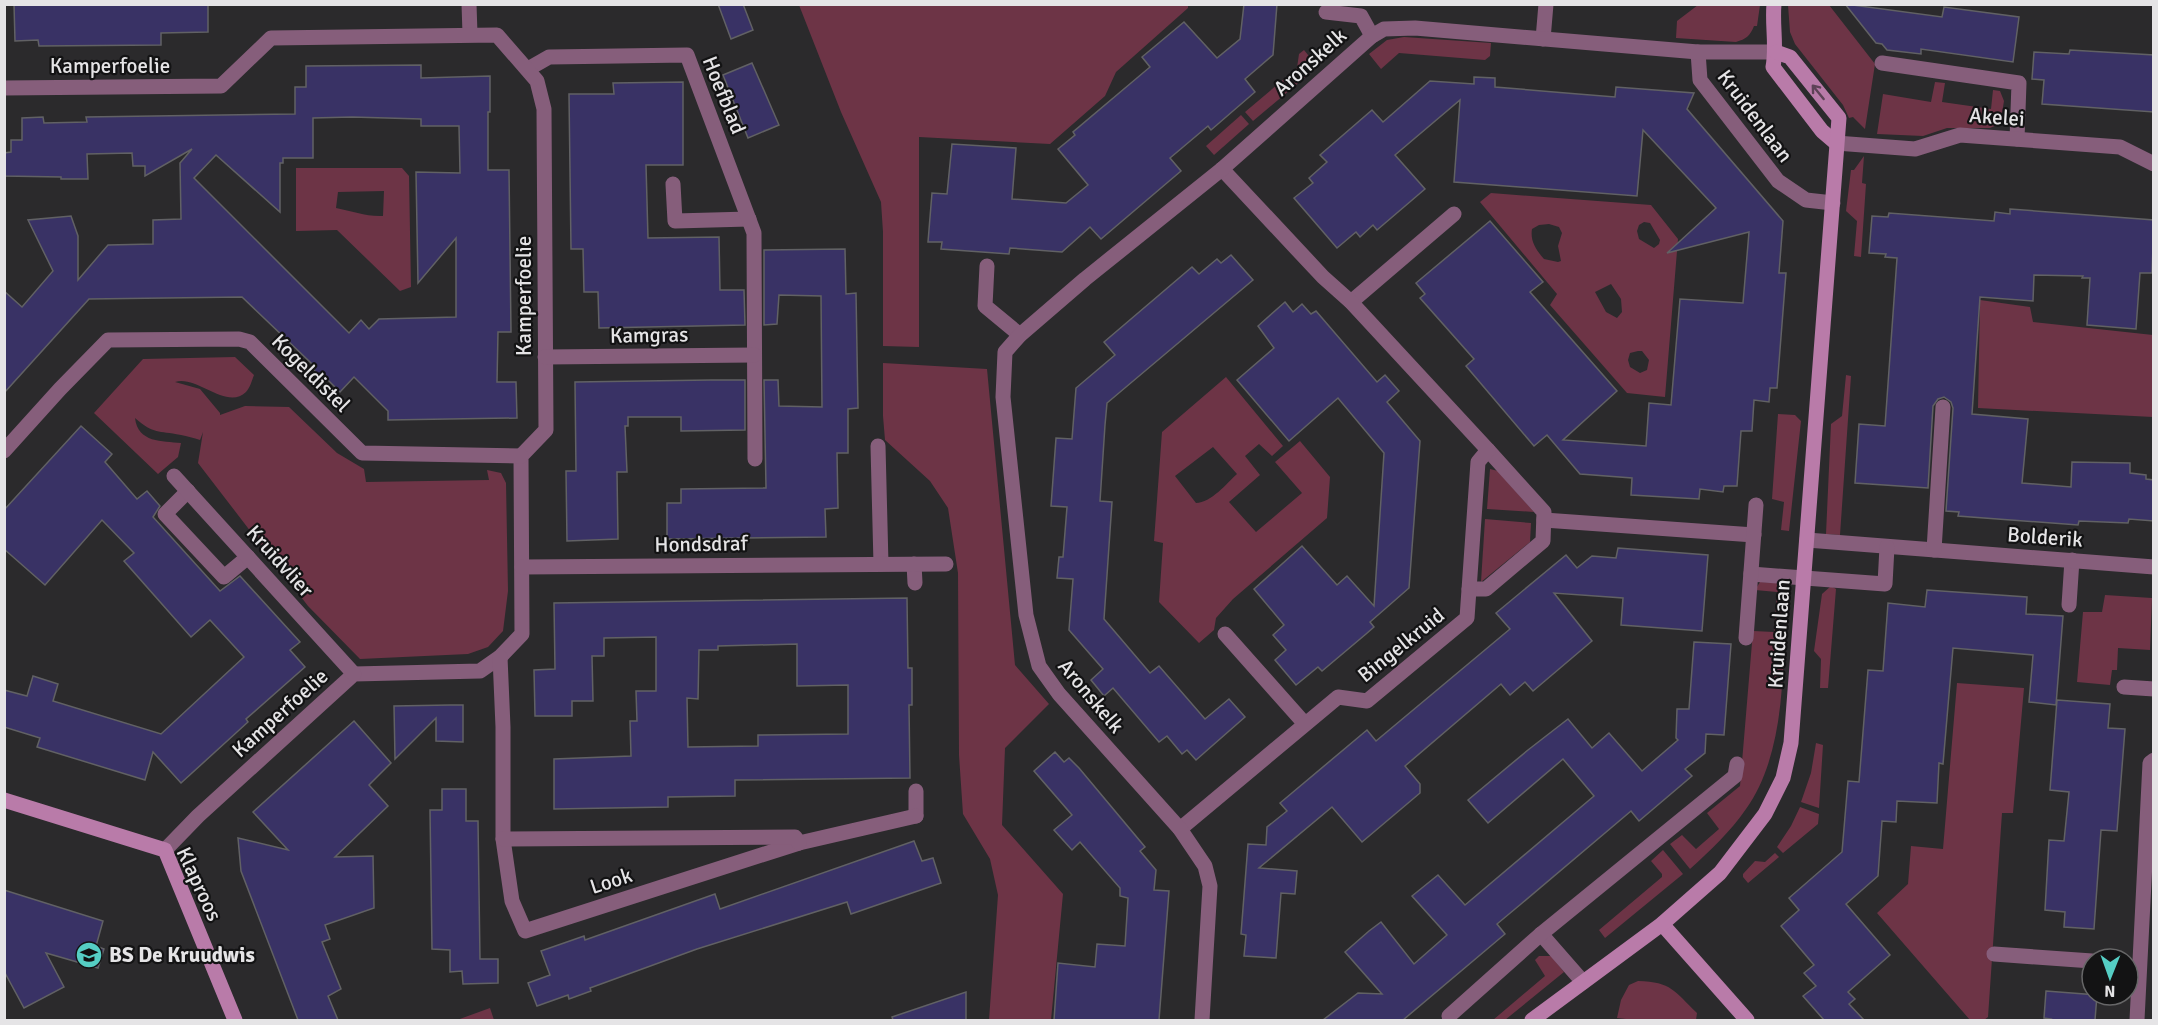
<svg xmlns="http://www.w3.org/2000/svg" width="2158" height="1025" viewBox="0 0 2158 1025" font-family="Signika,sans-serif">
  <rect width="100%" height="100%" fill="#2b2a2c"/>
  <g fill="#6d3446" fill-rule="evenodd">
    <path d="M799,5H1188V8L1116,72L1105,96L1050,144L919,137V347L883,346V232L881,202L841,112Z"/>
    <path d="M1698,5H1760L1757,26H1754C1750,36 1746,39 1736,42L1676,38L1677,21Z"/>
    <path d="M1788,5H1829L1875,64L1865,129L1853,117L1849,118L1843,105L1795,44L1790,32Z"/>
    <path d="M1404,37L1491,43L1490,56L1485,60L1399,53L1381,69L1369,54L1387,40Z"/>
    <path d="M1304,50L1317,66L1315,69L1253,121L1245,112L1297,68L1299,54Z"/>
    <path d="M1935,82L1945,83L1942,102L1991,109L1993,90L2000,91L2004,101L2001,119L1997,125L1990,128H1947L1923,136L1877,134L1883,94L1931,102Z"/>
    <path d="M1241,115L1249,124L1214,155L1206,146Z"/>
    <path d="M1864,156L1862,183L1866,184L1861,257L1854,256L1857,221L1846,211L1851,170H1854Z"/>
    <path d="M296,168H402L409,176L411,287L400,291L337,230L296,231ZM384,191L383,216C367,217 352,211 336,208L338,192Z"/>
    <path d="M1491,193L1651,205L1678,239L1665,397L1627,393L1550,305L1557,294L1480,202ZM1644,222L1650,223L1660,240L1659,244L1654,248L1639,239L1637,231L1639,225ZM1549,224L1559,227L1562,233L1558,246L1561,261L1558,262L1544,259C1536,250 1530,241 1532,229L1539,225ZM1611,284L1621,299L1622,312L1617,318L1606,312L1595,292ZM1638,351H1642L1649,360L1647,370L1640,373L1630,367L1628,360L1630,353Z"/>
    <path d="M1980,300L2030,307L2033,322L2153,335V417L1978,408Z"/>
    <path d="M235,357L254,375C252,380 250,388 246,392C227,411 197,375 175,382L200,389L220,413V415L245,406L289,407L337,453L364,469L366,482L489,480L487,470L501,473L506,483L508,591L503,631L488,647L468,654L360,659L308,606L198,463L203,432L200,440C194,438 187,436 181,435C157,430 155,435 135,418C138,443 162,441 181,443L178,457L158,474L94,413L143,359Z"/>
    <path d="M883,363L987,369L1015,665L1049,704L1005,748L1002,825L1063,894L1051,1020H989L998,895L990,859L963,814L959,755L958,573L948,508L930,481L885,440L883,416Z"/>
    <path d="M1846,375L1851,376L1840,535L1826,534L1831,424L1842,416Z"/>
    <path d="M1226,377L1283,446L1272,456L1259,444L1245,456L1260,475L1229,502L1256,532L1302,493L1275,462L1300,441L1330,477L1327,518L1233,599L1216,618L1214,630L1199,643L1159,602L1163,543L1154,541L1162,432ZM1213,447L1237,474C1227,483 1211,503 1196,503L1175,476Z"/>
    <path d="M1778,414L1795,415L1801,421L1789,531L1781,530L1784,502L1772,499Z"/>
    <path d="M1490,469L1498,471L1534,512L1487,509Z"/>
    <path d="M1485,519L1531,523L1530,542L1481,582Z"/>
    <path d="M1760,582L1785,583C1783,653 1789,749 1746,809C1730,832 1711,850 1690,869L1670,844L1682,835L1696,849L1719,829L1707,813L1740,786L1753,631L1774,632L1777,592L1755,590Z"/>
    <path d="M1831,586L1836,589L1828,688H1820L1821,659L1814,651L1822,594Z"/>
    <path d="M2105,595L2152,598L2150,650L2118,648L2117,670H2112L2110,685L2077,682L2083,612H2102Z"/>
    <path d="M1957,683L2024,688L2013,813H2002L1988,1017L1984,1020H1970L1877,913L1908,884L1911,846L1943,849Z"/>
    <path d="M1816,743L1823,745L1819,808L1801,802L1811,773Z"/>
    <path d="M1800,807L1819,814L1818,824L1783,853L1777,847L1791,826Z"/>
    <path d="M1663,850L1683,874L1605,938L1599,930L1662,877V874L1651,861Z"/>
    <path d="M1775,853L1779,857L1748,883L1743,877V874L1755,861L1765,862Z"/>
    <path d="M1539,956H1551L1564,972L1505,1020H1493L1545,976L1535,960Z"/>
    <path d="M1638,981C1672,982 1674,991 1697,1013L1696,1020H1635L1617,1018L1621,1000L1629,985Z"/>
    <path d="M490,1008L494,1020H457Z"/>
  </g>
  <g fill="#393265" stroke="#616164" stroke-width="1.5" fill-rule="evenodd">
    <path d="M14,4H208V32L161,33V45L39,46L38,40L15,41Z"/>
    <path d="M718,4H743L753,30L731,39Z"/>
    <path d="M1244,4H1277L1273,55L1245,79L1255,92L1211,130L1208,126L1170,158L1181,171L1101,239L1090,227L1062,252L1010,248L1009,254L941,249L942,242H928L932,193L947,194L952,144L1016,148L1012,199L1066,203L1088,185L1058,149L1075,135L1073,132L1150,67L1142,57L1184,22L1217,58L1240,39Z"/>
    <path d="M1845,4L1942,17L1944,7L2019,17L2013,62L1921,49V54L1887,50L1882,44L1876,43Z"/>
    <path d="M2070,50L2154,55V112L2042,104L2044,80L2032,79L2034,52L2069,54Z"/>
    <path d="M752,63L779,125L748,138L723,75Z"/>
    <path d="M421,65V78L490,76V112H488V170H509L511,332H498L497,382H516L517,418L388,420V411L354,377L340,392L323,375L319,380L311,363L242,297L89,299L4,393V291L22,307L53,271L28,220L71,216L78,236V280L108,245L153,244V220L181,219L180,163L192,149L145,176V166H133L132,153L87,154L88,179H61V177L4,176V153L11,152V140H22V118L43,117L44,123L87,122L86,117L295,114V87H306V66ZM352,117L421,119V126H459L460,173L416,172L418,283L456,238V317L379,319L369,329L361,320L349,333L194,178L216,155L280,212V163H283V158H313V118Z"/>
    <path d="M1474,77L1495,78V87L1578,94L1615,97L1616,87L1694,93L1687,109L1783,221L1779,273H1786L1777,388H1770L1769,402L1754,400L1752,431H1741L1737,486H1724L1723,492L1700,489L1699,499L1631,495L1632,478L1580,474L1547,435L1534,446L1466,366L1474,359L1420,298L1425,294L1416,283L1490,221L1543,282L1530,292L1617,391L1563,440L1646,446L1649,403L1671,405L1680,299L1743,303L1749,232L1667,253L1716,208L1643,130L1637,196L1454,182L1460,100L1395,155L1425,189L1377,230L1373,225L1360,237L1356,232L1337,248L1294,198L1313,183L1309,178L1327,162L1320,155L1372,110L1383,122L1430,81L1474,84Z"/>
    <path d="M683,82V165H646L648,238L719,237L720,290H744L745,325L599,328L598,292H584L583,249H571L569,94H614L613,83Z"/>
    <path d="M2010,209L2154,220L2152,273H2140L2136,329L2087,325L2090,278H2082L2083,276L2034,275L2033,301L1980,297L1972,414L2028,419L2022,483L2071,487L2072,462L2130,463V473L2146,475V479L2154,480V521L2129,519L2128,523L2079,521L2078,525L1958,516L1959,512L1946,511L1953,408L1951,402L1944,397L1938,399L1933,406L1928,488L1855,483L1859,424L1885,426L1897,258L1885,257L1886,254L1869,253L1872,216L1888,217L1889,213L1994,221L1995,212L2010,214Z"/>
    <path d="M845,249L846,294L856,293L858,408L848,409V453H837L838,508L825,509L826,537L667,539V503H681V489L766,488L764,380H778L779,406L822,407L821,296L779,295L777,324L764,325V250Z"/>
    <path d="M1231,255L1253,280L1107,403L1105,425L1100,501L1112,502L1104,619L1150,673L1159,666L1205,719L1229,699L1245,717L1196,760L1187,750L1182,754L1167,736L1159,742L1113,688L1104,696L1091,680L1103,669L1069,630L1073,579L1057,578L1059,557H1063L1067,507L1051,506L1056,438L1072,439L1076,388L1115,355L1104,342L1192,267L1199,274L1217,259L1221,263Z"/>
    <path d="M1285,302L1293,312L1302,304L1311,314L1316,311L1377,382L1385,375L1399,391L1387,402L1420,441L1409,588L1370,622L1374,627L1366,634L1322,671L1318,667L1296,685L1275,660L1286,650L1273,635L1284,625L1254,589L1302,546L1337,585L1347,576L1374,606L1384,453L1338,398L1289,441L1237,380L1274,348L1258,326Z"/>
    <path d="M711,380H745V430L681,431V417H628V426H625L627,472H617L618,539L567,541L566,471H576L575,382Z"/>
    <path d="M81,426L112,454L105,462L137,499L147,491L160,506L153,517L220,591L240,576L300,642L290,650L305,667L246,719L248,722L181,783L153,752L145,780L37,747L40,738L4,727V690L27,696L33,676L58,684L53,701L161,734L244,657L210,620L191,637L124,561L134,553L102,520L45,585L4,549V510Z"/>
    <path d="M1618,548L1708,555L1702,631L1621,625L1623,598L1554,593L1592,641L1533,691L1525,682L1510,695L1501,684L1405,766L1420,784V793L1362,842L1332,807L1259,868L1297,871L1295,894L1281,893L1276,958L1244,956L1246,935L1241,934L1248,844L1266,845L1267,827L1287,811L1280,803L1367,730L1376,741L1510,629L1496,613L1566,555L1577,568L1592,556L1616,558Z"/>
    <path d="M1927,590L2027,597L2026,614L2063,616L2056,705L2029,702L2033,655L1953,648L1943,764L1939,763L1937,803L1897,801L1896,822L1882,821L1878,876L1846,904L1890,955L1848,992L1855,999L1849,1004L1864,1020H1824L1803,996L1816,986L1804,973L1814,965L1781,926L1799,910L1789,898L1842,852L1848,781L1859,782L1868,670L1883,671L1888,603L1925,607Z"/>
    <path d="M907,598L908,668H912V705H909L910,778L735,780V796L668,797V807L554,809V759L631,756L630,721H637L636,691H656V637L604,638V656H592L593,701H572V716H535L534,670L555,669L554,603ZM797,644V686L848,685V734L758,735V746L688,747L687,698L698,699L699,650H718V646Z"/>
    <path d="M1694,642L1731,644L1724,735L1706,734L1705,753L1685,769L1692,776L1639,821L1631,811L1521,904L1497,924L1505,934L1403,1020H1323L1358,993L1382,994L1345,952L1369,931L1381,922L1414,964L1447,935L1412,896L1438,875L1465,905L1594,796L1563,759L1488,823L1468,800L1528,750L1568,719L1592,748L1609,733L1642,771L1678,740L1676,738L1677,709H1689Z"/>
    <path d="M2057,700L2110,704L2108,728L2125,729L2117,831L2101,830L2094,929L2064,927L2065,912L2045,910L2049,840L2064,841L2069,792L2050,790Z"/>
    <path d="M450,705H463V742L436,741V718L395,759L394,706Z"/>
    <path d="M354,721L391,763L369,785L388,806L335,857L373,856L374,908L325,925L330,939L322,942L341,989L328,996L338,1020H298L241,871L238,838L288,850L253,812Z"/>
    <path d="M1055,752L1064,762L1069,758L1079,768L1145,847L1140,851L1156,870L1154,890L1169,891L1159,1020H1054L1058,963L1095,967L1097,944L1125,946L1128,898L1120,896V888L1080,842L1072,850L1054,830L1072,815L1034,771Z"/>
    <path d="M442,789H466V821H478L480,959H498V983L463,984L462,971L450,972V950L432,949L430,810H442Z"/>
    <path d="M914,841L922,861L933,858L941,883L851,914L847,902L697,949L590,988L591,991L569,999L568,995L537,1006L528,983L550,975L541,951L584,936L585,940L715,894L720,909Z"/>
    <path d="M4,890L103,921L96,946L104,949L98,968L46,953L64,987L24,1008L4,971Z"/>
    <path d="M2046,991L2097,995L2095,1020H2050L2051,1019L2044,1018Z"/>
    <path d="M966,992V1020H893L892,1017Z"/>
  </g>
  <g fill="none" stroke-linecap="round" stroke-linejoin="round">
    <g stroke="#865e7b" stroke-width="15">
      <path d="M1882,63L2019,83L2017,139"/>
      <path d="M673,184L675,221L749,219"/>
      <path d="M188,491L165,514L224,577L248,557"/>
      <path d="M914,564L915,583"/>
      <path d="M2069,605L2072,560"/>
      <path d="M2124,687L2154,689"/>
      <path d="M916,791V816"/>
    </g>
    <g stroke="#865e7b" stroke-width="15">
      <path d="M469,4L470,34"/>
      <path d="M1326,12L1361,16L1372,36"/>
      <path d="M1543,39L1546,4"/>
      <path d="M1698,52L1700,80L1778,181L1806,200L1833,203"/>
      <path d="M528,69L549,57L687,55L754,233L755,459"/>
      <path d="M4,88L221,86L271,38L497,35L537,81L544,109L546,430L521,456L522,634L500,657L480,671L354,674L198,816L165,850"/>
      <path d="M1836,143L1915,149L1960,135L2120,147L2154,164"/>
      <path d="M987,266L985,306L1020,335"/>
      <path d="M1351,302L1454,214"/>
      <path d="M545,357L754,355"/>
      <path d="M878,446L881,564"/>
      <path d="M4,451L60,389L108,340L239,339L250,342L362,453L521,456"/>
      <path d="M174,476L354,674"/>
      <path d="M1544,520L1754,535"/>
      <path d="M1807,540L2154,567"/>
      <path d="M1934,550L1943,407"/>
      <path d="M522,567L946,564"/>
      <path d="M1751,574L1885,584L1887,547"/>
      <path d="M1469,589H1486L1543,541L1544,512L1488,450"/>
      <path d="M1225,634L1305,724"/>
      <path d="M1746,638L1756,505"/>
      <path d="M500,657L503,727V839L512,901L525,931L799,843L916,816"/>
      <path d="M1180,829L1338,697L1367,701L1467,618L1478,462L1488,450L1351,302L1323,277L1222,169"/>
      <path d="M503,839L795,837L799,843"/>
      <path d="M1541,934L1583,982"/>
      <path d="M1994,954L2092,961"/>
      <path d="M1449,1016L1541,934L1735,776L1737,764"/>
      <path d="M1202,1020L1210,886L1205,866L1180,829L1059,694L1039,666L1026,615L1003,397L1005,352L1020,335L1085,279L1222,169L1372,36L1384,29L1415,28L1698,52H1776"/>
      <path d="M2137,1020L2150,763L2154,760"/>
    </g>
    <g stroke="#b97ba9" stroke-width="15">
      <path d="M1774,4C1772,26 1777,46 1773,67L1822,131L1836,143"/>
      <path d="M4,800L165,850L235,1020"/>
      <path d="M1662,924L1747,1020"/>
      <path d="M1532,1020L1662,924L1720,873L1765,814L1783,778L1791,743L1839,118L1790,57L1776,52"/>
    </g>
  </g>
  <defs><path id="oneway-shaft" d="M-6 0H5M1.5-3L5.5 0L1.5 3" fill="none" stroke-width="1.6" stroke-linecap="round" stroke-linejoin="round" transform="scale(1.5)"/></defs>
  <use stroke="#5e4257" href="#oneway-shaft" transform="translate(1818 92) rotate(-129)"/>
  <defs>
    <symbol id="school-disc" viewBox="-11 -11 22 22"><circle r="9.5" fill="#55cec4" stroke="#131314"/><path d="M0-5L7-2L0 1L-7-2ZM-4 1L0 2.5L4 1V4Q0 6-4 4Z" fill="#111"/></symbol>
  </defs>
  <g fill-rule="evenodd">
    <use href="#school-disc" x="74" y="940" width="30" height="30"/>
  </g>
  <g text-anchor="middle" dominant-baseline="central" stroke-width="4.5" stroke-linejoin="round" paint-order="stroke">
    <g font-size="21" fill="#e5e4e6" stroke="#131314">
      <text transform="translate(1310 62) rotate(-42)">Aronskelk</text>
      <text x="110" y="66">Kamperfoelie</text>
      <text transform="translate(724 95) rotate(68)">Hoefblad</text>
      <text transform="translate(1755 116) rotate(53)">Kruidenlaan</text>
      <text transform="translate(1997 117) rotate(4)">Akelei</text>
      <text transform="translate(524 296) rotate(-90)">Kamperfoelie</text>
      <text transform="translate(649 335) rotate(-1)">Kamgras</text>
      <text transform="translate(311 373) rotate(45)">Kogeldistel</text>
      <text transform="translate(2045 537) rotate(4)">Bolderik</text>
      <text transform="translate(701 544) rotate(-1)">Hondsdraf</text>
      <text transform="translate(280 561) rotate(48)">Kruidvlier</text>
      <text transform="translate(1779 634) rotate(-86)">Kruidenlaan</text>
      <text transform="translate(1401 645) rotate(-39)">Bingelkruid</text>
      <text transform="translate(1091 696) rotate(50)">Aronskelk</text>
      <text transform="translate(280 713) rotate(-42)">Kamperfoelie</text>
      <text transform="translate(611 881) rotate(-18)">Look</text>
      <text transform="translate(199 884) rotate(65)">Klaproos</text>
    </g>
    <g font-size="21" font-weight="bold" fill="#e5e4e6" stroke="#131314" text-anchor="start">
      <text x="109" y="955">BS De Kruudwis</text>
    </g>
  </g>
  <rect width="2158" height="1025" fill="none" stroke="#e5e4e6" stroke-width="12"/>
  <g transform="translate(2110 977) rotate(181)"><circle r="28" fill="#131314" stroke="#676768" stroke-width="1.5"/>
  <path d="M0-4.5L10 22L0 15L-10 22Z" fill="#55cec4"/>
  <text y="-9" font-size="16" font-weight="bold" text-anchor="middle" fill="#e5e4e6">N</text>
  </g>
</svg>
